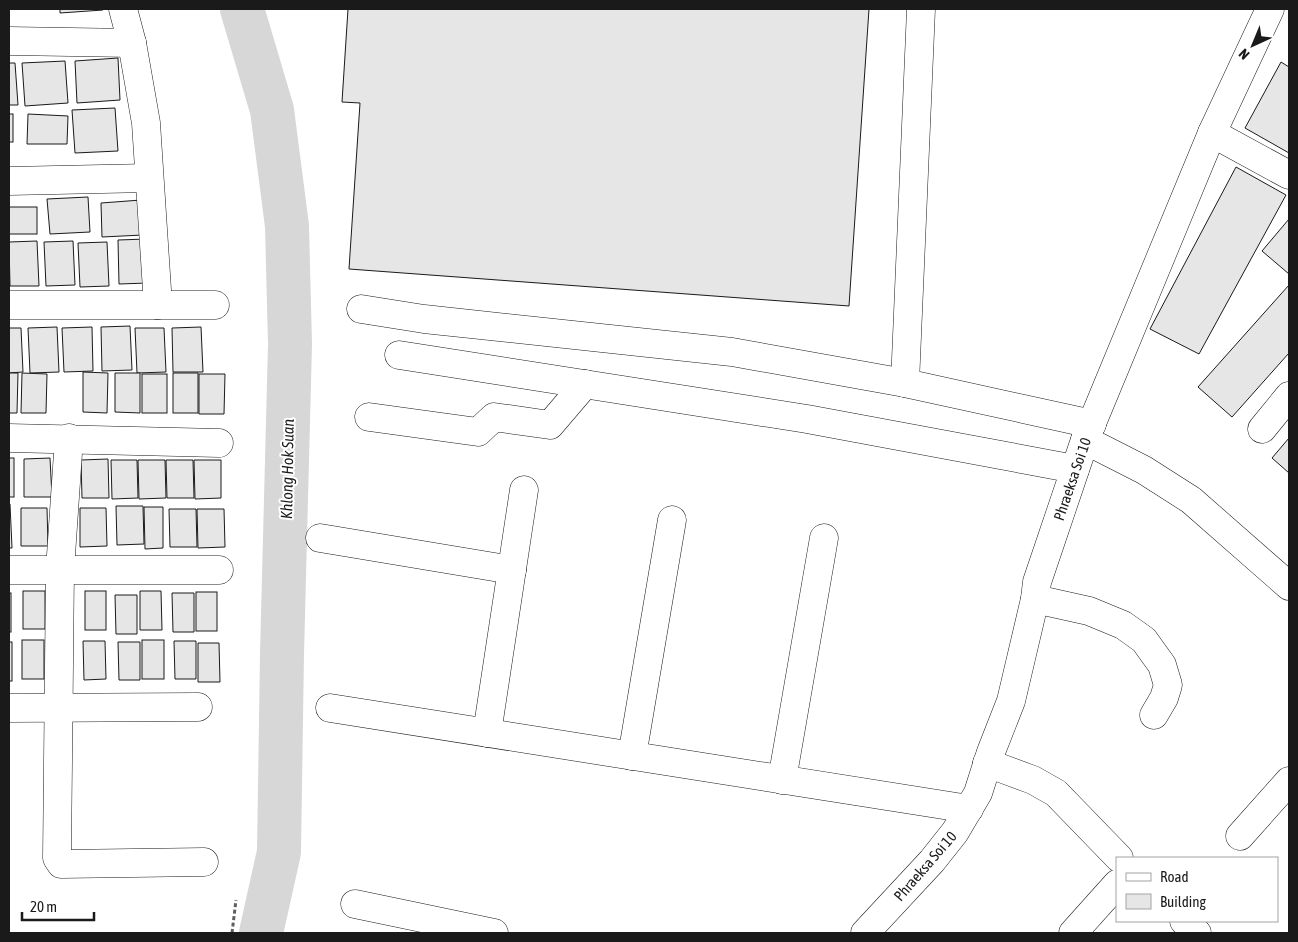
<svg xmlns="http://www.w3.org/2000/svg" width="1298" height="942" viewBox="0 0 1298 942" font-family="'Asap Condensed',sans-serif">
  <rect width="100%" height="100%" fill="#fff"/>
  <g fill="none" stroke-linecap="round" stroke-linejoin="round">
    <path stroke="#d7d7d7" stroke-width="44" d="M242,9L272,110L287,226L290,344L282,654L279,852L261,933"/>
  </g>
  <g fill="#e6e6e6" stroke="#1a1a1a">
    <path d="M60,9H103V10L60,13Z"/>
    <path d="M348,9H869L849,306L349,269L360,103L342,102Z"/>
    <path d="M118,58L120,100L77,103L75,61Z"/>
    <path d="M65,61L68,103L25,106L22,63Z"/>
    <path d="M1281,62L1289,67V153L1245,128Z"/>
    <path d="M9,63H15L18,105H9Z"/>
    <path d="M115,108L118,151L75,153L72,110Z"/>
    <rect x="9" y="114" width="4" height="28"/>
    <path d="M28,114L68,116L67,144H27Z"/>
    <path d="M1236,167L1286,195L1199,354L1150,329Z"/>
    <path d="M88,197L90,232L50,234L47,199Z"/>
    <path d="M141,200L143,235L102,237L101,203Z"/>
    <rect x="9" y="207" width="28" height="27"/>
    <path d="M1289,219V274L1262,251Z"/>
    <path d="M147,239L148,283L119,284L118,240Z"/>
    <path d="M37,241L39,286H10L9,242Z"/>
    <path d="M73,241L75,285L46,286L44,242Z"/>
    <path d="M107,242L109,286L80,287L78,243Z"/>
    <path d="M1289,285V353L1232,417L1198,387Z"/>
    <path d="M130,326L132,370L102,371L101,327Z"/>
    <path d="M57,327L59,372L30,373L28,328Z"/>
    <path d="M92,327L93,371L64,372L62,328Z"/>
    <path d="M201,327L203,372H173L172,328Z"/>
    <path d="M9,328H21L23,372L9,373Z"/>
    <path d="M135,328H164L166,372L137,373Z"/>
    <path d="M83,372L108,373L107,413L83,412Z"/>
    <path d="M9,373H18L17,413H9Z"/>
    <path d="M22,373L47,374L46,413H21Z"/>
    <path d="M115,373H140V413L115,412Z"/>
    <rect x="173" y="373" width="25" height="40"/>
    <rect x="142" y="374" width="25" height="39"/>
    <path d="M199,374H225L224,414H199Z"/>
    <path d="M1289,438V473L1272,458Z"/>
    <rect x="9" y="458" width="5" height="39"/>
    <path d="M50,458L52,497H24V459Z"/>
    <path d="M108,459L109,498H82L81,460Z"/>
    <path d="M111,460H137L138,498L112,499Z"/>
    <path d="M138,460H165L166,498L139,499Z"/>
    <path d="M166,460H193L194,498H167Z"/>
    <path d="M194,460H221V498L195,499Z"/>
    <path d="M9,504H10L12,548H9Z"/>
    <path d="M116,506H143L144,544L117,545Z"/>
    <path d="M144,507H163V548L145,549Z"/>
    <path d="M21,508H47L48,546H21Z"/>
    <path d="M80,508H106L107,546L80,547Z"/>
    <path d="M169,509H196L197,547H170Z"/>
    <path d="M197,509H224L225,547L198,548Z"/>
    <rect x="23" y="591" width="22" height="38"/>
    <rect x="85" y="591" width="21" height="39"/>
    <path d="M140,591H161L162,630H140Z"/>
    <rect x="196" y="592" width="21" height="39"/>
    <rect x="9" y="593" width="2" height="39"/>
    <path d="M172,593H194V632H173Z"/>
    <path d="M115,595H137V634H116Z"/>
    <rect x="22" y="640" width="22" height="39"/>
    <rect x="142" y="640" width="22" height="39"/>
    <path d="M83,641H105L106,679L84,680Z"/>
    <path d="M174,641H196V679H175Z"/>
    <rect x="9" y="642" width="3" height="39"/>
    <path d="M118,642H140V680H119Z"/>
    <path d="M198,643H219L220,682H198Z"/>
  </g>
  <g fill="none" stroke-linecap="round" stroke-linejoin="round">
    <defs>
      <g id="minor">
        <path d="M123,9L132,43L146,123L158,305"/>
        <path d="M9,41L132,43"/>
        <path d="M1212,133L1289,175"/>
        <path d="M9,181L149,178"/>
        <path d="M9,305H215"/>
        <path d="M361,309L424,319L732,352L905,383L1092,424"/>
        <path d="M399,355L807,419L1075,469"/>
        <path d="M905,383L921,9"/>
        <path d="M369,417L478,432L494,417L550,425L585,384"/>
        <path d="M1262,429L1289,396"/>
        <path d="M9,438L219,443"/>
        <path d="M69,438L60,570L57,858L61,864L204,862"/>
        <path d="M1085,440L1144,470L1191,500L1289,586"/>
        <path d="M320,538L512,570"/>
        <path d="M9,570H219"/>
        <path d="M1035,599L1089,611L1123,625L1144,640L1162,665L1168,685L1164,698L1154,715"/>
        <path d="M9,708L198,707"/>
        <path d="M330,708L969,809"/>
        <path d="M487,733L524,490"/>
        <path d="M632,756L672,520"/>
        <path d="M987,763L1033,780L1056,793L1119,858"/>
        <path d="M782,780L824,538"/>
        <path d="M1240,836L1289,781"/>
        <path d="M355,904L494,933"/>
        <path d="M1184,921L1197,933"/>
        <path d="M865,933L932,861L955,832L978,793L991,752L1011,701L1035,599L1037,582L1085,440L1212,133L1270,9"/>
        <path d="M1073,933L1117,884"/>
      </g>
    </defs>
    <use href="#minor" stroke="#1a1a1a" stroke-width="29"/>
    <path stroke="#5f5f5f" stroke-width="3" stroke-dasharray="4 2.5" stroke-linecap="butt" d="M232,933L236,900"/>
    <use href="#minor" stroke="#fff" stroke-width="28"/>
  </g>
  <g text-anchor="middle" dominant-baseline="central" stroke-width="4" stroke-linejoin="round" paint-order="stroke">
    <g font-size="15" fill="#1a1a1a" stroke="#fff">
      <text transform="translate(1072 479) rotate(-71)">Phraeksa Soi 10</text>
      <text transform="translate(925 866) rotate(-49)">Phraeksa Soi 10</text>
    </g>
    <g font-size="16" font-style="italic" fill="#1a1a1a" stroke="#fff">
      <text transform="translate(287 469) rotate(-89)">Khlong Hok Suan</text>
    </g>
  </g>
  <rect width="1298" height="942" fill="none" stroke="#1a1a1a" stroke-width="20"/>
  <rect x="1116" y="857" width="162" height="65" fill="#ffffff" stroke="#a3a3a3"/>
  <rect x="1126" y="873" width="25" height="8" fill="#ffffff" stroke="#a3a3a3"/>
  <text x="1160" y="882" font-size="15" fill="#1a1a1a">Road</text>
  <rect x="1126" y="894" width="25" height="15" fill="#e6e6e6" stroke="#a3a3a3"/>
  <text x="1160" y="907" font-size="15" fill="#1a1a1a">Building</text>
  <g transform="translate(1253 45) rotate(224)" stroke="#ffffff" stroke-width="4" paint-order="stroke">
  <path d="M0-4L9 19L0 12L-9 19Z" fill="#1a1a1a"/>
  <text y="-8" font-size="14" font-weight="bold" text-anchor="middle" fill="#1a1a1a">N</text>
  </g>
  <path d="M22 912v8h72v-8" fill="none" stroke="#1a1a1a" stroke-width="2.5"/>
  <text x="30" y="912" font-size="15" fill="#1a1a1a" stroke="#ffffff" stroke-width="4" paint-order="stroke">20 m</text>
</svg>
